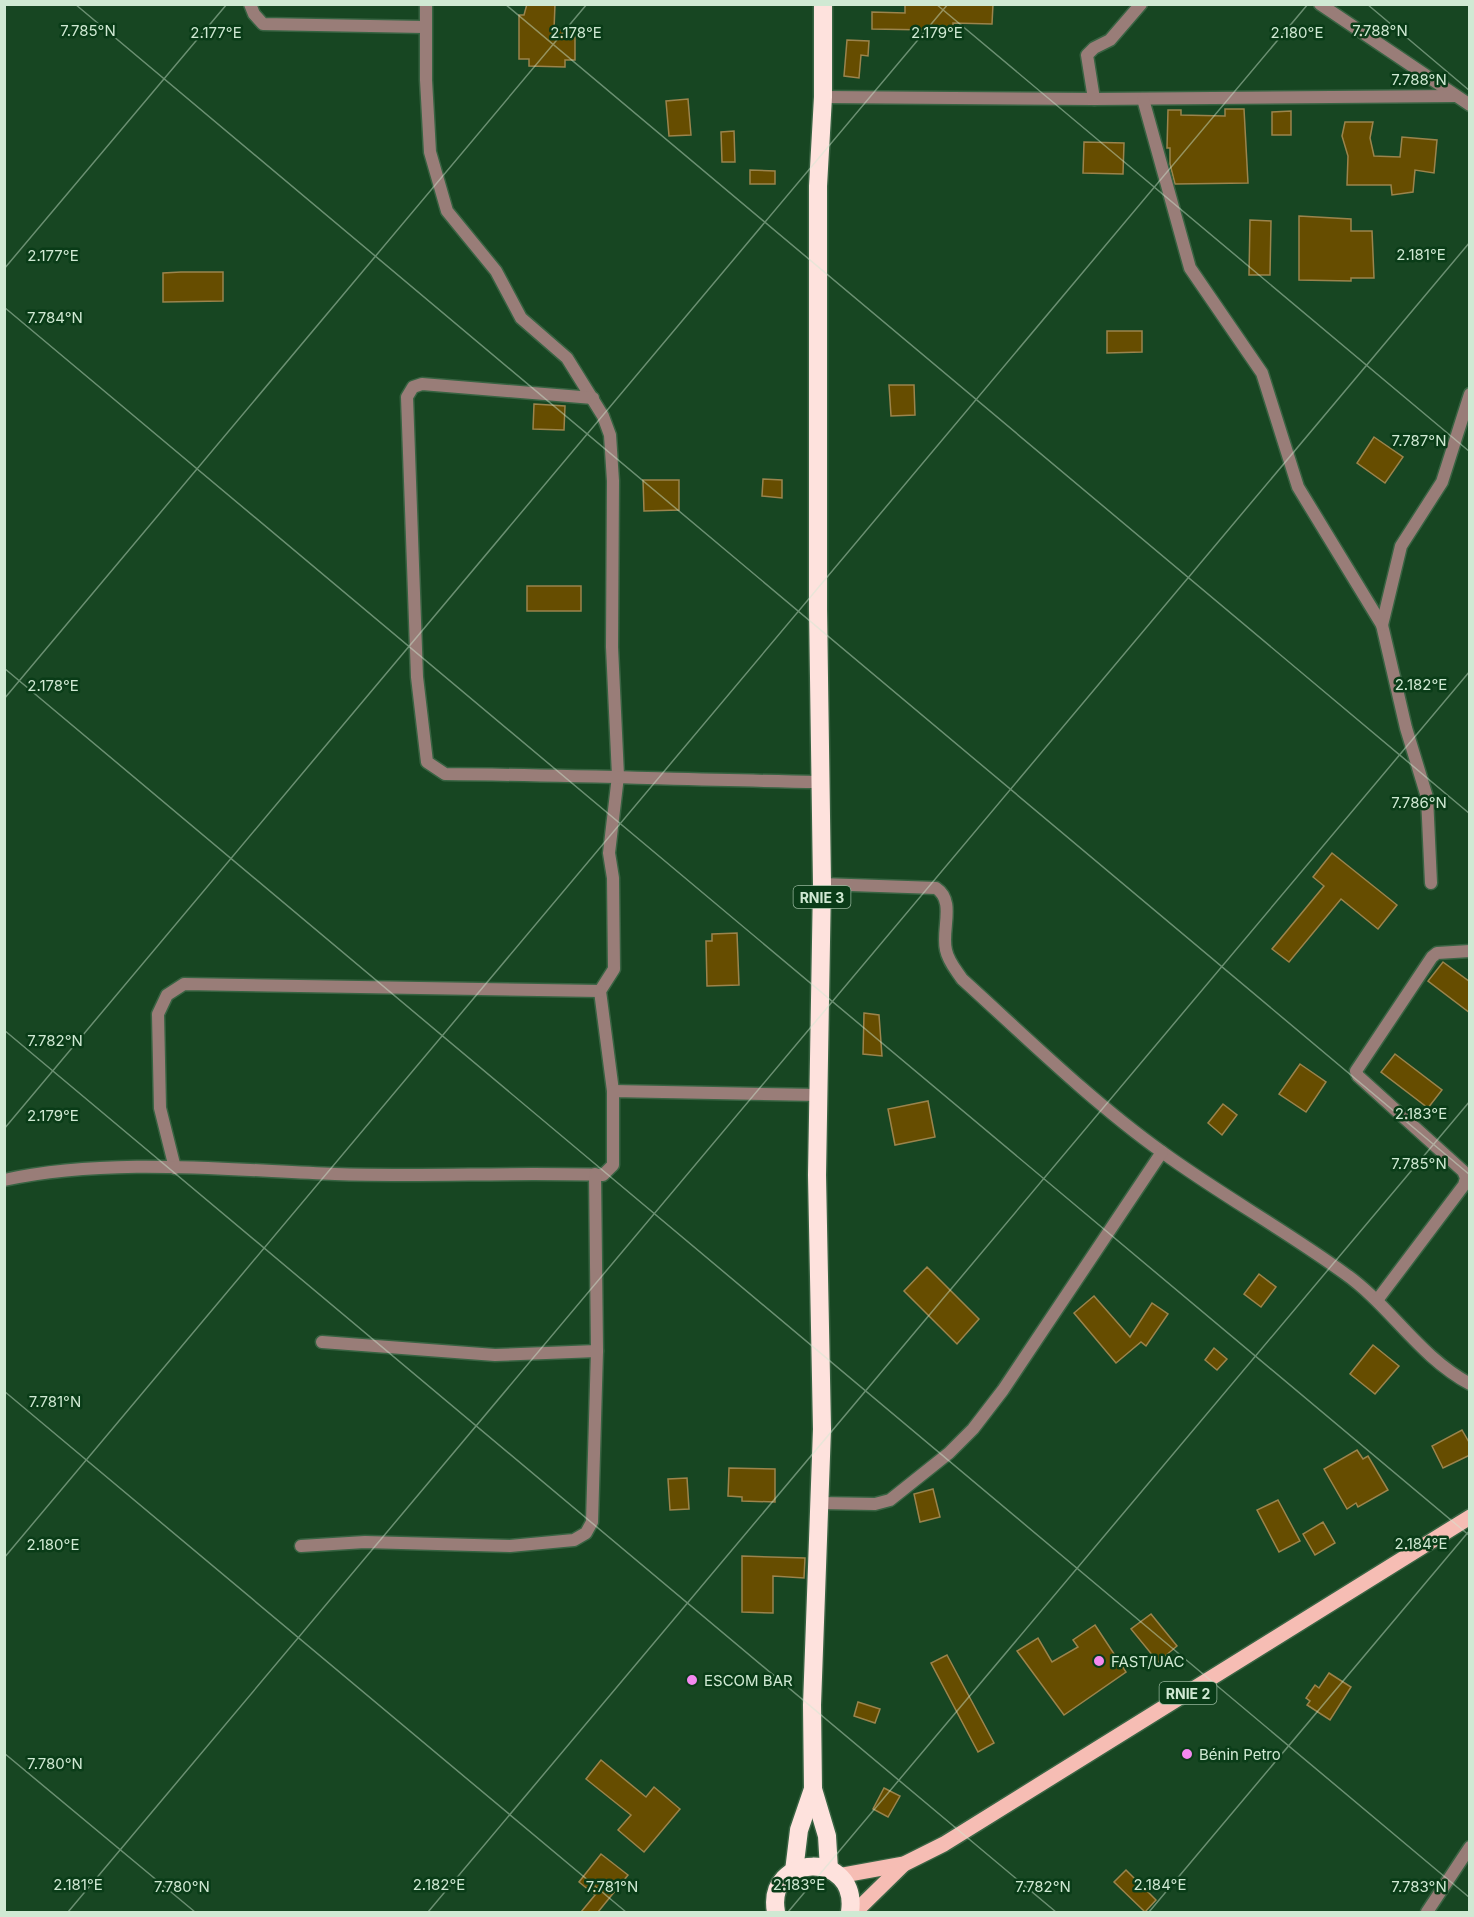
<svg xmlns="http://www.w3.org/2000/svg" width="1474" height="1917" viewBox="0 0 1474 1917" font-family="Inter,sans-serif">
  <rect width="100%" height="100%" fill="#174622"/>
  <g fill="#664d00" stroke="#9b844c" stroke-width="1.5">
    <path d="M527,4H555L554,30H575V60H565V67L529,66V59H519V15H524Z"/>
    <path d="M905,4H993L992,24L953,23V27L929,30L872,29V12L905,13Z"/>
    <path d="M847,40L869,41L868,56L861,55L859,78L844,76Z"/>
    <path d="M688,99L691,135L669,136L666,101Z"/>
    <path d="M1225,109H1244L1248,183L1175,184L1170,164V148H1167L1168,110H1181V115L1225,116Z"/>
    <path d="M1291,111V135H1272V112Z"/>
    <path d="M1345,122H1373L1370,138L1374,156L1400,157L1402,137L1437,140L1434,173L1415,170L1413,192L1392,195L1391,185H1347L1348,156L1342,136Z"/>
    <path d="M734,131L735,162H722L721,132Z"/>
    <path d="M1084,142L1124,143L1123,174L1083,173Z"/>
    <path d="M750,170L775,171V184H750Z"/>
    <path d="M1299,216L1351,219V231H1372L1374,278H1351V281L1299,280Z"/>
    <path d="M1250,220L1271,221L1270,275H1249Z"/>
    <path d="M181,272H223V301L163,302V273Z"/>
    <path d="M1107,331H1142V352L1107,353Z"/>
    <path d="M889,385H914L915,415L891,416Z"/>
    <path d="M534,404L565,406L564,430L533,429Z"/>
    <path d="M1374,437L1403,457L1385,483L1357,463Z"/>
    <path d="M763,479L782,480V498L762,496Z"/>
    <path d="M643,480H679V510L644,511Z"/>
    <rect x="527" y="586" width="54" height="25"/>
    <path d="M1332,853L1397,905L1378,929L1341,899L1289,962L1272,949L1324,886L1313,877Z"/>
    <path d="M737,933L739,985L707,986L706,941H712V934Z"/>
    <path d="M1443,962L1470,982V1013L1428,981Z"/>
    <path d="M864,1013L879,1015L882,1056L863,1054Z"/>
    <path d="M1395,1054L1442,1090L1428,1108L1381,1072Z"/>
    <path d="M1300,1064L1326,1082L1306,1112L1279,1094Z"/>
    <path d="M928,1101L935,1137L895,1145L888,1109Z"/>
    <path d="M1223,1104L1237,1115L1222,1135L1208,1123Z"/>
    <path d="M927,1267L979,1319L957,1344L904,1291Z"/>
    <path d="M1259,1274L1276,1287L1261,1307L1244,1294Z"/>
    <path d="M1094,1296L1130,1337L1152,1303L1168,1314L1146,1346L1141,1342L1116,1363L1074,1313Z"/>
    <path d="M1373,1345L1399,1366L1375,1394L1350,1374Z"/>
    <path d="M1214,1348L1227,1359L1217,1370L1205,1360Z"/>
    <path d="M1462,1430L1470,1444V1455L1443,1468L1432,1446Z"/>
    <path d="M1357,1450L1363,1459L1368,1456L1388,1490L1358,1507L1356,1503L1347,1509L1324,1469Z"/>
    <path d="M729,1468L775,1469V1502L742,1501V1497L728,1496Z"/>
    <path d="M687,1478L689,1509L670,1510L668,1479Z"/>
    <path d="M933,1489L940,1517L920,1522L914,1494Z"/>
    <path d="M1278,1500L1300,1541L1279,1552L1257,1510Z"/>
    <path d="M1323,1522L1335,1543L1315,1555L1303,1534Z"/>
    <path d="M742,1556L805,1558L804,1578L773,1576V1613L742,1612Z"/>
    <path d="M1151,1614L1177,1646L1158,1662L1131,1629Z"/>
    <path d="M1095,1625L1126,1672L1064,1715L1017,1651L1038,1638L1052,1662L1078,1647L1073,1640Z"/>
    <path d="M947,1655L994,1743L978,1752L931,1663Z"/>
    <path d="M1329,1673L1351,1687L1330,1720L1307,1705L1310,1701L1306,1698L1315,1685L1319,1688Z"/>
    <path d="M858,1702L880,1709L875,1723L854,1716Z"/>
    <path d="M601,1760L646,1797L654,1787L680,1809L644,1852L618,1830L631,1815L586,1779Z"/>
    <path d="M884,1788L900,1796L888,1817L873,1809Z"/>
    <path d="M601,1854L628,1875L598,1912H581L595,1895L579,1882Z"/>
    <path d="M1126,1870L1156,1900L1145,1912L1114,1882Z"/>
  </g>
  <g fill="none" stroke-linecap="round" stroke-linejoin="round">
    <defs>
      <g id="street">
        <path d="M250,4L254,14L263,24L424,27"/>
        <path d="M426,4V80L430,152L447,211L496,271L521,318L567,358L603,416L610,435L613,481L612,647L618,776L609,853L613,878L614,969L600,991L613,1091"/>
        <path d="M1320,4L1470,105"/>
        <path d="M823,97L1094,99L1455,96"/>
        <path d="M1094,99L1087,55L1094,48L1110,40L1141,4"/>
        <path d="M1143,99L1190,268L1262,373L1298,487L1382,625L1406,728L1427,797L1431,883"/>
        <path d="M593,398L422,384L413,387L407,397L417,677L427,762L445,774C570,775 694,780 819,782"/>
        <path d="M1382,625L1401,546L1442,482L1470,394"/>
        <path d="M822,884L936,888C956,901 941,930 946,950C948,961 956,970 962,979C1026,1037 1092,1102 1162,1152C1221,1195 1285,1230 1344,1273C1391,1306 1418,1356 1470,1384"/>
        <path d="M175,1168L160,1108L158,1014L167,995L184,984L600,991"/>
        <path d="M4,1180C110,1157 228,1170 335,1174C425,1177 514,1172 603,1175L613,1165V1091L819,1095"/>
        <path d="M1378,1299L1464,1185L1466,1178L1463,1171L1358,1076L1356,1071L1432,957L1437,953L1470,951"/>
        <path d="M322,1342L495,1355L597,1351"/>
        <path d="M820,1503L875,1504L890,1500L949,1453L973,1429L1003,1390L1162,1152"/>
        <path d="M301,1546L365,1542L510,1546L574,1540L586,1533L592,1522L597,1351L595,1174"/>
        <path d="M1427,1912L1470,1847"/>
      </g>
      <g id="primary">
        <path d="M838,1876L904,1864L944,1844L1470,1517"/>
        <path d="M855,1912L904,1864"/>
      </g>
      <g id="highway">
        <path d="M823,4V97L818,186V609L822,884L817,1175L822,1429L812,1705L813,1789L827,1836L829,1869"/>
        <path d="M794,1871L799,1830L813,1789"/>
        <path d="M776,1912C765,1853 859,1850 850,1912"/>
      </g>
    </defs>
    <use href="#street" stroke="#386342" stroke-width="15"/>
    <use href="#primary" stroke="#386342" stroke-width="18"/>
    <use href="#highway" stroke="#386342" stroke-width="21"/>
    <use href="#street" stroke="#997d78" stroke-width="12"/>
    <use href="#primary" stroke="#f6bdb4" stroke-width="15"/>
    <use href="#highway" stroke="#fee2dd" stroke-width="18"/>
  </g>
  <path fill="none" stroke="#d0e9d3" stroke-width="1.5" stroke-opacity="0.45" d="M75,4L1470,1175M505,4L1470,814M936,4L1470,452M1367,4L1470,91M4,269L227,4M4,307L1470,1536M4,668L1470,1898M4,699L587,4M4,1030L1056,1912M4,1129L948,4M4,1391L626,1912M4,1558L1308,4M4,1753L195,1912M68,1912L1470,242M428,1912L1470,671M788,1912L1470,1101M1149,1912L1470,1530"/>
  <g fill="#f489f0" stroke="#0a3c18" stroke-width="2">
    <circle cx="1099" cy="1661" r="6"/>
    <circle cx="692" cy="1680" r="6"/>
    <circle cx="1187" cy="1754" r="6"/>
  </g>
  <g text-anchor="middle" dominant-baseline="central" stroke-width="5" stroke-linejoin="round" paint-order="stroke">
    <g fill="#0a3c18" stroke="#95b59b" stroke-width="1.5">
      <rect x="793.5" y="886" width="57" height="22" rx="4.5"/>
      <rect x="1159.5" y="1682" width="57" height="22" rx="4.5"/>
    </g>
    <g font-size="14" font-weight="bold" fill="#d0e9d3">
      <text x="822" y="897">RNIE 3</text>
      <text x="1188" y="1693">RNIE 2</text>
    </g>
    <g font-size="15" fill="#d0e9d3" stroke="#0a3c18" text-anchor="start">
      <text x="1111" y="1661">FAST/UAC</text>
      <text x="704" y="1680">ESCOM BAR</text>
      <text x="1199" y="1754">Bénin Petro</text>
    </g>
  </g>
  <g font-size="15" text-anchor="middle" fill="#d0e9d3" stroke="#0a3c18" stroke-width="5" stroke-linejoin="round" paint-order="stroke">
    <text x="88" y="36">7.785°N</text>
    <text x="1380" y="36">7.788°N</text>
    <text x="216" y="38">2.177°E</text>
    <text x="576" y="38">2.178°E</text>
    <text x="937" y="38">2.179°E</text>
    <text x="1297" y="38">2.180°E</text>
    <text x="1419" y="85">7.788°N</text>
    <text x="1421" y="260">2.181°E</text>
    <text x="53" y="261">2.177°E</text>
    <text x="55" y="323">7.784°N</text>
    <text x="1419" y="446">7.787°N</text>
    <text x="1421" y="690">2.182°E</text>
    <text x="53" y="691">2.178°E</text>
    <text x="1419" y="808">7.786°N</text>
    <text x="55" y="1046">7.782°N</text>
    <text x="1421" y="1119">2.183°E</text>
    <text x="53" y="1121">2.179°E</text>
    <text x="1419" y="1169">7.785°N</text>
    <text x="55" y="1407">7.781°N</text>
    <text x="1421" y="1549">2.184°E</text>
    <text x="53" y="1550">2.180°E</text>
    <text x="55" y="1769">7.780°N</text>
    <text x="78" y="1890">2.181°E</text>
    <text x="439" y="1890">2.182°E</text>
    <text x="799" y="1890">2.183°E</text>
    <text x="1160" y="1890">2.184°E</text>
    <text x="182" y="1892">7.780°N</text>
    <text x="612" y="1892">7.781°N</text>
    <text x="1043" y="1892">7.782°N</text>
    <text x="1419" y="1892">7.783°N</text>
  </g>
  <rect width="1474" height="1917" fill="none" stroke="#d0e9d3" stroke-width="12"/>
</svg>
